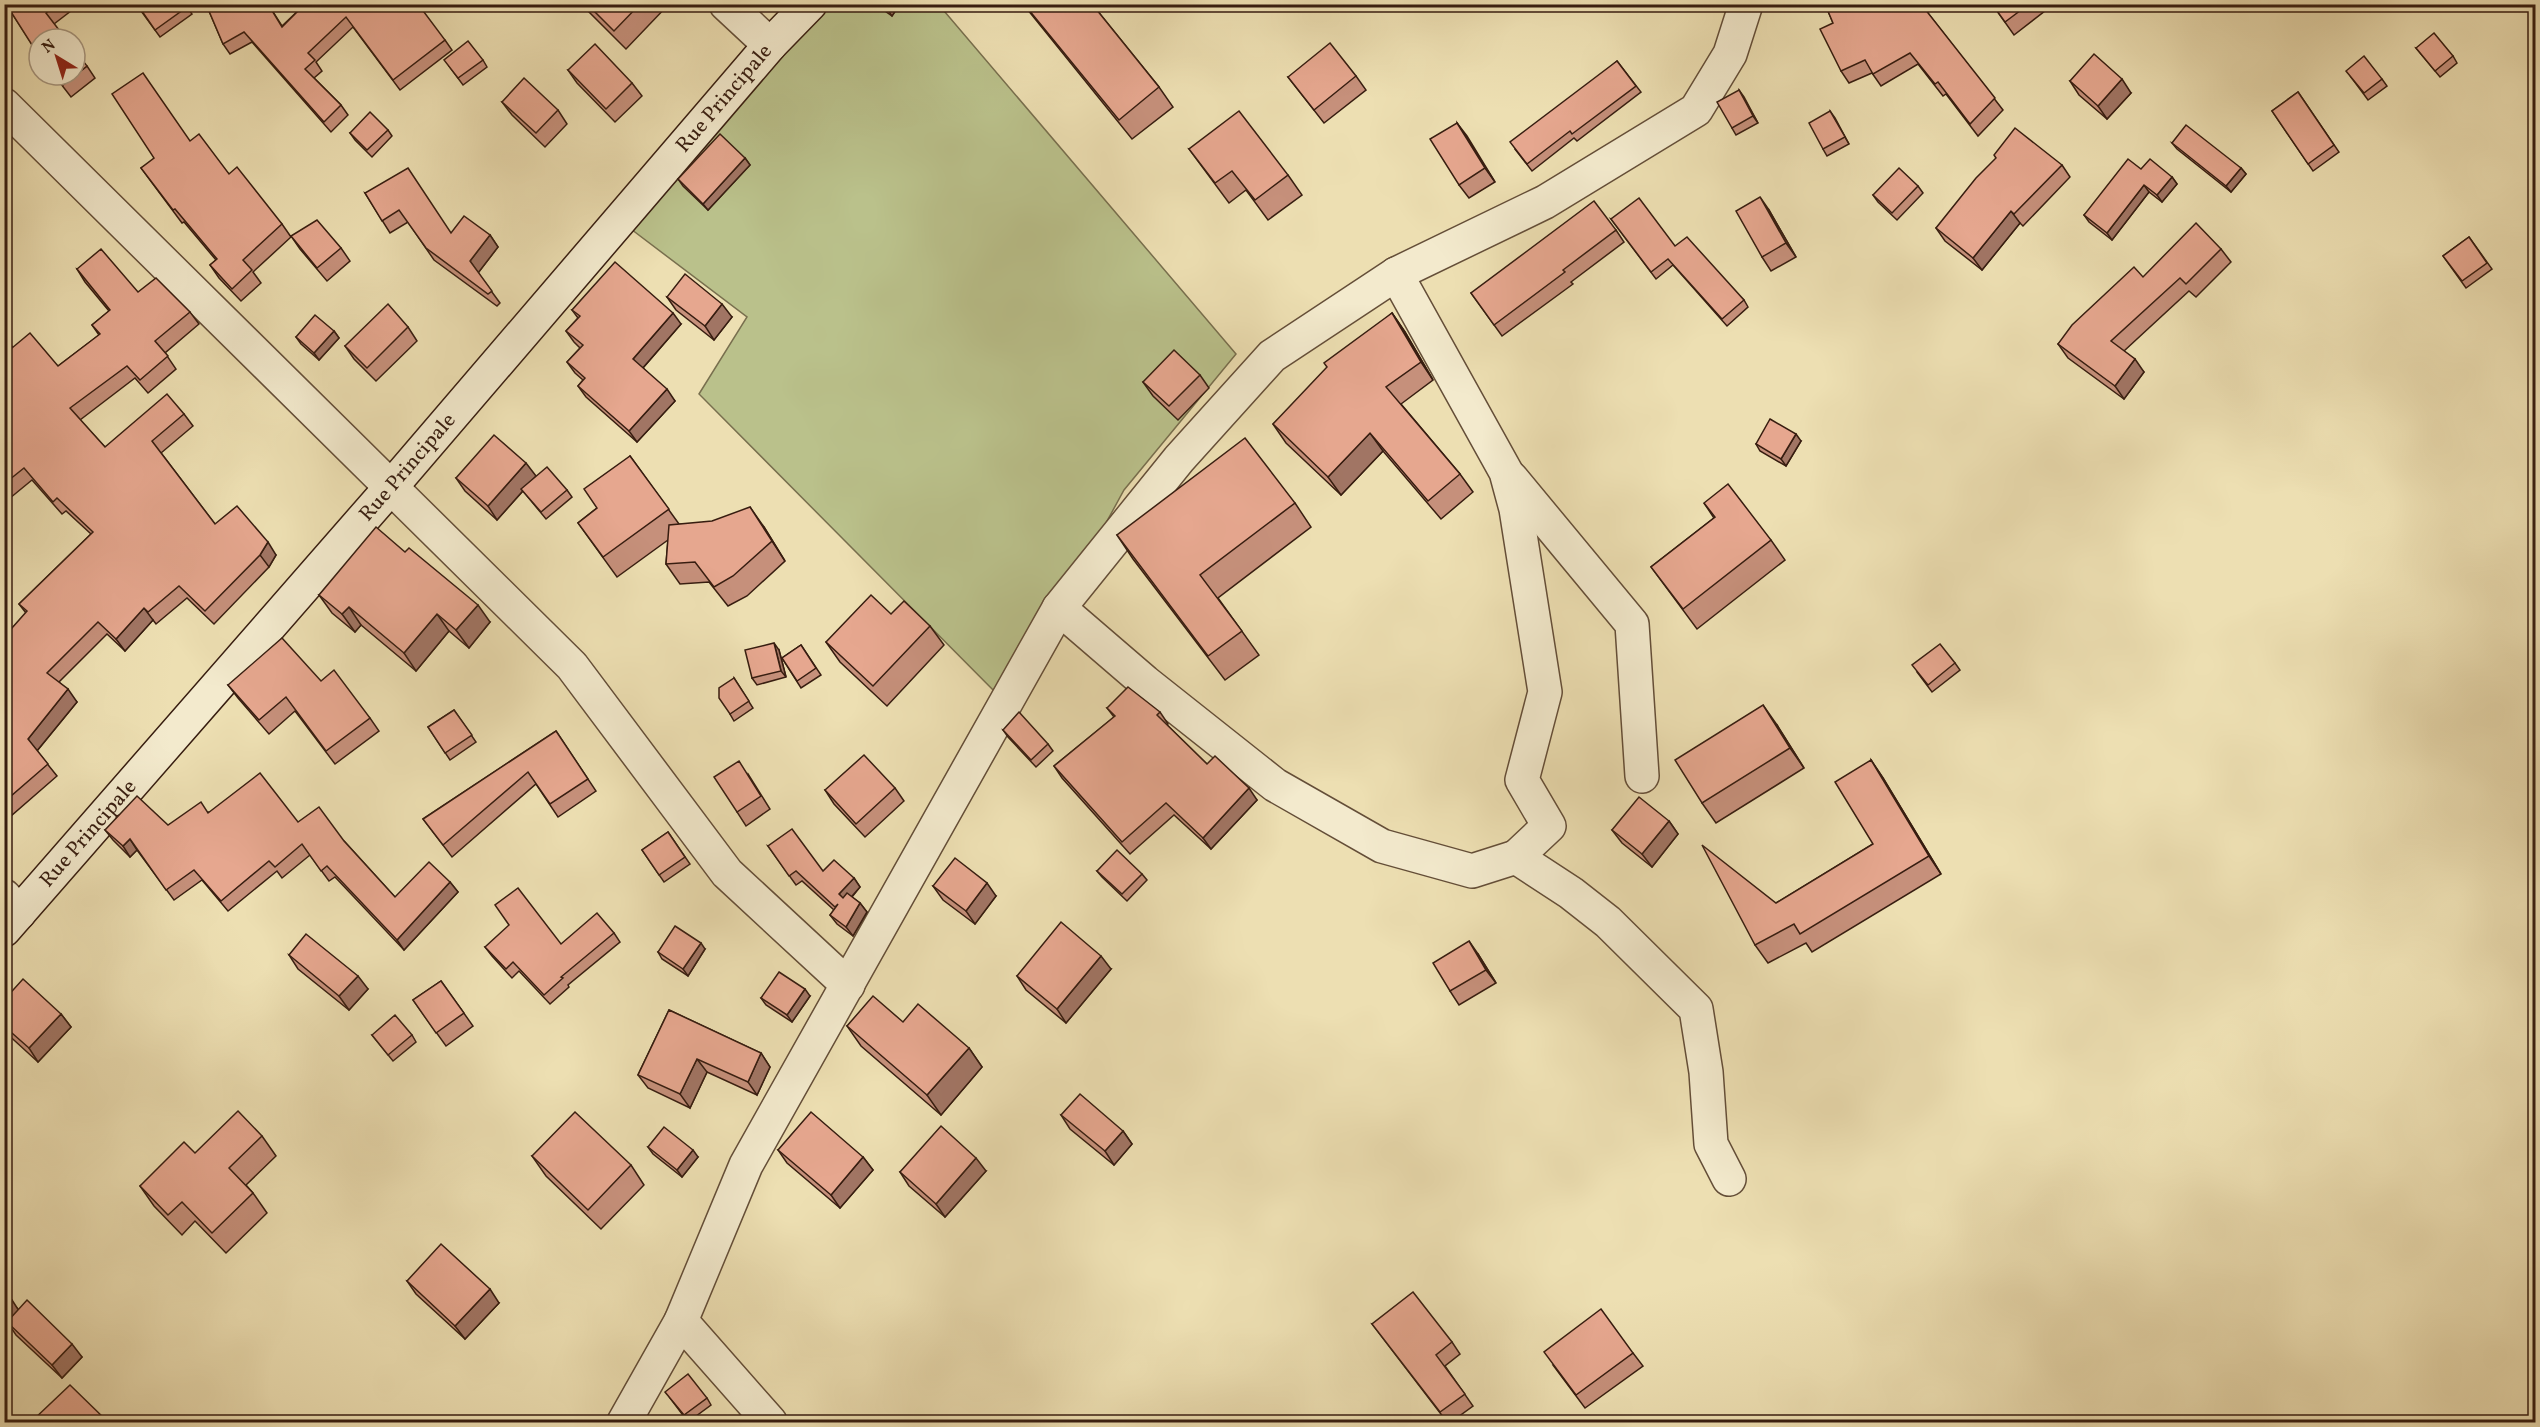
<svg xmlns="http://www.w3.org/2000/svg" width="2540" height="1427" viewBox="0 0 2540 1427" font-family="Vollkorn,serif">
  <rect width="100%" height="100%" fill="#eddfb2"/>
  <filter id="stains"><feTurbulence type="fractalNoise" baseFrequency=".00333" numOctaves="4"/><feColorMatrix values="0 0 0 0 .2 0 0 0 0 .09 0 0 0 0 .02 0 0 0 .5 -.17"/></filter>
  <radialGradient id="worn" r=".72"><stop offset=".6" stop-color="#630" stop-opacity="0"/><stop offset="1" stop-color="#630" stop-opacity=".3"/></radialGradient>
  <path fill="#bac18b" stroke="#786f4e" stroke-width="1.5" d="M810,5H939L1236,354L1124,490L1007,704L699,394L747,317L619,220Z"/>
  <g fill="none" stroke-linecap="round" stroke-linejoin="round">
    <defs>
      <g id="street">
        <path d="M726,4L770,45"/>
        <path d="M4,105L572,666L727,873L848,985"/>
        <path d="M1396,274L1506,472L1516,509L1545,692L1522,780L1549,826L1516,857"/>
        <path d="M1511,478L1632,624L1642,776"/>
        <path d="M1059,608L1145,682L1275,785L1382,846L1472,871L1516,857L1571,893L1608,922L1696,1009L1706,1072L1711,1144L1729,1179"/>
        <path d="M4,896L19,913"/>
        <path d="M681,1321L770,1422"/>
        <path d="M624,1422L681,1321L746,1165L1059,608L1179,459L1272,356L1396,274L1545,202L1696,110L1730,54L1746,4"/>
      </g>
      <g id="secondary">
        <path id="s1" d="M4,930L391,487L770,45L810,4"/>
      </g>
    </defs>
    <use href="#street" stroke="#644e38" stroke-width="36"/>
    <use href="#secondary" stroke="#371d10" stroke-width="36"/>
    <use href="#street" stroke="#f3eacd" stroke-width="33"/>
    <use href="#secondary" stroke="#f3eacd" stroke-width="33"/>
  </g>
  <g fill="#c6907b" stroke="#371d10" stroke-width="1.5">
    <path d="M6,4H80L54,24L39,39V55Z"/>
    <path d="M136,4H185L192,14L160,37Z"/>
    <path d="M206,4H268L282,26L305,4L445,40L452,50L400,90L353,27L316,62L322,71L314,78L341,105L348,115L331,132L252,42L230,54L223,44Z"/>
    <path d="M581,4H669L626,49Z"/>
    <path d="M875,4H900L892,16Z"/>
    <path d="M1023,4H1092L1159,87L1173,107L1132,139Z"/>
    <path d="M1825,4H1929L1924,8L2003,110L1978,136L1946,94L1943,96L1918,64L1881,86L1872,73L1849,83L1841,71L1833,23Z"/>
    <path d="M1992,4H2054L2014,35Z"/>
    <path d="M2416,48L2453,56L2457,63L2440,77Z"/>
    <path d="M483,60L487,67L463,85L449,66Z"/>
    <path d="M1617,61L1641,92L1577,141L1574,138L1532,171L1515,149Z"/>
    <path d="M87,66L95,78L71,97L54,75H75Z"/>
    <path d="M568,70L632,83L642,96L615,122L577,83Z"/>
    <path d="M1356,76L1366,90L1324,123L1288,77Z"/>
    <path d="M2351,77L2382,79L2387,86L2368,100Z"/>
    <path d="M2070,81L2131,93L2107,119L2079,95Z"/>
    <path d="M1739,90L1758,123L1736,135L1732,128Z"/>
    <path d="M2298,92L2339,152L2313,171L2272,111Z"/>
    <path d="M502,102L558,110L567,124L545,147L512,115Z"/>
    <path d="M1830,111L1849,144L1827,156L1823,149Z"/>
    <path d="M1457,123L1495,182L1469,198L1459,185Z"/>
    <path d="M388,130L392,136L372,157L355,140L350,133Z"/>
    <path d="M190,141L229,174L282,224L291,237L253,272L261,283L241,301L219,278L210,265L216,260L184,222L182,223L141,168Z"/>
    <path d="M2172,143L2241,168L2246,174L2231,192L2177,149Z"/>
    <path d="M1189,149L1288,175L1302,195L1268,220L1246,190L1229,203Z"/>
    <path d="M745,158L750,165L708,210L683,186L678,179Z"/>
    <path d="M2062,165L2070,177L2023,226L2020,223L1982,270L1945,241L1936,228Z"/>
    <path d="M2141,169L2172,177L2177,184L2162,202L2149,192L2112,240L2089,222L2084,215Z"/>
    <path d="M1918,186L1923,193L1897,220L1878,202L1873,195Z"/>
    <path d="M365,193L451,233L490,235L498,247L478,273L500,303L497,306L434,260L408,222L390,233Z"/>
    <path d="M1769,210L1796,257L1771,271L1762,257Z"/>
    <path d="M1611,219L1675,246L1744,300L1748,307L1727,326L1673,265L1656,279Z"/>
    <path d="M1616,230L1624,242L1571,282L1573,284L1502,336L1471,293Z"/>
    <path d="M291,236L341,248L350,261L327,281L300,249Z"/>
    <path d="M2469,237L2492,269L2466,288L2443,256Z"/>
    <path d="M2221,249L2231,262L2196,297L2189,291L2124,351L2144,372L2124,399L2068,358L2058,344L2143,277Z"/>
    <path d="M77,269L190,312L199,324L165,353L176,369L148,393L135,378L80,420L105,447L184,414L193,426L161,453L215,524L276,555L269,567L214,624L187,598L156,624L153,620L125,651L107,634L59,682L77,702L37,751L57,776L4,822V637L26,613L19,604L91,534L66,511L62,514L32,480L4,503V335L13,348L58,366L99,335L92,325L109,311L85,282Z"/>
    <path d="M4,276L11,290L4,293Z"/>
    <path d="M667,297L732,317L714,340L676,310Z"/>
    <path d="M572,310L681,324L643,368L675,401L637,442L586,397L578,386L583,380L575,373L567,362L580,348L574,342L566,331L578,318Z"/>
    <path d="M1392,313L1405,332L1433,380L1401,404L1460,474L1473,492L1441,519L1383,451L1341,495L1286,443L1273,424Z"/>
    <path d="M408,327L417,341L376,381L354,359L345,346Z"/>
    <path d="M334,331L339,338L319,360L301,344L296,337Z"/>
    <path d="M1200,375L1209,388L1178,420L1153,396L1143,382Z"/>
    <path d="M1801,441L1786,466L1760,451L1756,444Z"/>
    <path d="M630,456L679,524L764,527L785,561L747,596L728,606L709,582L680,584L666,564L668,540L617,577L578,523L597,508Z"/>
    <path d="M536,476L533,479L567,490L572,497L546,519L523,491L497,520L465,491L456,478Z"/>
    <path d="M1295,503L1311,527L1218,598L1259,655L1225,680L1133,559L1117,535Z"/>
    <path d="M1704,503L1771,540L1785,560L1697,629L1651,567L1714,518Z"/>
    <path d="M319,595L490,622L469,648L449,631L416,671L361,625L355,632L332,613Z"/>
    <path d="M891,614L930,626L944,645L887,706L840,662L826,642Z"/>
    <path d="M801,645L821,675L801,688L782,658Z"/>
    <path d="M779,650L786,677L757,685L752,678Z"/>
    <path d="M1955,663L1960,670L1932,692L1917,672Z"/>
    <path d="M734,678L753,708L734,721L730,714Z"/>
    <path d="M321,681L370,718L379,731L335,764L295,711L269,734L238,698L228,685Z"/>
    <path d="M1107,708L1160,712L1168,724L1167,725L1207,764L1257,800L1211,849L1174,815L1130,854L1062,778L1054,766L1114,717Z"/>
    <path d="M454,710L476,742L450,760L428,727Z"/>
    <path d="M1777,725L1804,768L1716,823L1702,803Z"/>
    <path d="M1003,730L1048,744L1053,751L1036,767L1008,737Z"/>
    <path d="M556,731L596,791L558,817L536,784L452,857L423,819Z"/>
    <path d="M1871,760L1883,778L1941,874L1812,952L1806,943L1768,963L1755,945L1776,903L1873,844Z"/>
    <path d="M748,774L770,809L746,826L737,812Z"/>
    <path d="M895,788L904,801L865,837L834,804L825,790Z"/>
    <path d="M208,812L298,822L344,841L395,897L450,882L458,892L404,950L335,877L329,881L310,855L282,878L277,871L228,911L202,880L174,900L137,850L130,857L113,840L105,830L168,825Z"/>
    <path d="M1669,821L1678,834L1652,867L1622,843L1612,830Z"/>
    <path d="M668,832L690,864L664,882L642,850Z"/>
    <path d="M768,846L823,871L854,878L860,887L852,897L860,903L867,912L853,936L837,924L830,915L834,910L802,881L796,885Z"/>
    <path d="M1097,871L1142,874L1147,880L1127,901L1102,877Z"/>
    <path d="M933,886L996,896L975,924L943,900Z"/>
    <path d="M614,933L620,942L568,985L569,987L550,1004L519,971L512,978L492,956L485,947L561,944Z"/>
    <path d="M705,949L688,976L662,959L658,952Z"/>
    <path d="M1478,954L1496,983L1459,1005L1450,991Z"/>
    <path d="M289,955L368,989L349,1010L298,969Z"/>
    <path d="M1111,969L1066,1023L1026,990L1017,976Z"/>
    <path d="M441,981L473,1026L446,1046L413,1000Z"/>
    <path d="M810,996L792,1022L766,1005L761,998Z"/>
    <path d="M4,1000L61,1014L71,1027L38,1062L4,1031Z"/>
    <path d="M669,1010L761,1053L770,1067L757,1095L707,1072L690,1108L648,1088L638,1075Z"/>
    <path d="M903,1022L969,1048L982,1067L941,1115L861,1046L847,1026Z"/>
    <path d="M372,1035H412L416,1042L393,1061Z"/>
    <path d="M1061,1115L1123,1131L1132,1144L1114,1165L1070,1129Z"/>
    <path d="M262,1136L276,1156L246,1185L253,1193L267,1213L226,1253L195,1221L182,1235L154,1206L140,1186L195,1153Z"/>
    <path d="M648,1147L698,1157L682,1177L653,1154Z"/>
    <path d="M778,1150L863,1157L873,1170L840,1208L787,1163Z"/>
    <path d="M532,1156L631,1165L644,1185L601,1229L546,1176Z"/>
    <path d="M986,1171L945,1217L909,1186L900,1172Z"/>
    <path d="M407,1281L499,1303L465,1339L416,1294Z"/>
    <path d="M4,1294L18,1309L82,1357L62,1378L16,1335L10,1326L4,1331Z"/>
    <path d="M1372,1324L1452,1342L1460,1354L1445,1366L1473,1406L1451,1422H1447Z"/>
    <path d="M1633,1353L1643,1366L1585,1408L1553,1365Z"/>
    <path d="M670,1398H707L711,1405L688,1422Z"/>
  </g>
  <g fill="#a17564" stroke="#371d10" stroke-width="1.5">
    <path d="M890,4H900L892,16L887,9Z"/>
    <path d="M2122,79L2131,93L2107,119L2098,106Z"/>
    <path d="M1739,90L1744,97L1758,123L1753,116Z"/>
    <path d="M1830,111L1835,118L1849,144L1845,137Z"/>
    <path d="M1457,123L1467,136L1495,182L1485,168Z"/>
    <path d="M745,158L750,165L708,210L703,204Z"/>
    <path d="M2241,168L2246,174L2231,192L2226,186Z"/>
    <path d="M2172,177L2177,184L2162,202L2157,195Z"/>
    <path d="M2144,185L2149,192L2112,240L2107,233Z"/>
    <path d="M1760,197L1769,210L1796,257L1786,243Z"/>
    <path d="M2011,211L2020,223L1982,270L1973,258Z"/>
    <path d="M490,235L498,247L478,273L470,261Z"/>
    <path d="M4,276L11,290L4,280Z"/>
    <path d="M722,304L732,317L714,340L705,326Z"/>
    <path d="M673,313L681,324L641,370L633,359Z"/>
    <path d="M1392,313L1405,332L1433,380L1421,362Z"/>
    <path d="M334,331L339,338L319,360L314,353Z"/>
    <path d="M2135,359L2144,372L2124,399L2115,386Z"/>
    <path d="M667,389L675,401L637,442L629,431Z"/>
    <path d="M1370,433L1383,451L1341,495L1328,477Z"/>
    <path d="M1796,434L1801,441L1786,466L1781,459Z"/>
    <path d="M526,463L536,476L497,520L488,506Z"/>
    <path d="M750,507L764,527L785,561L772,541Z"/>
    <path d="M268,542L276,555L269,567L260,555Z"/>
    <path d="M478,605L490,622L469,648L456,630Z"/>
    <path d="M349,607L361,625L355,632L342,614Z"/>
    <path d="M144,608L153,620L125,651L116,639Z"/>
    <path d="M437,614L449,631L416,671L404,653Z"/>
    <path d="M774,643L779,650L786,677L781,671Z"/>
    <path d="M68,689L77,702L36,752L28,739Z"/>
    <path d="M1763,705L1777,725L1804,768L1790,748Z"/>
    <path d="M1871,760L1883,778L1941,874L1929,856Z"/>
    <path d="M1249,788L1257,800L1211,849L1203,838Z"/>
    <path d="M1669,821L1678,834L1652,867L1642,854Z"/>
    <path d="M130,839L137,850L130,857L123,846Z"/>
    <path d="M854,878L860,887L846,903L839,894Z"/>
    <path d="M450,882L458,892L404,950L397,940Z"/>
    <path d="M987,883L996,896L975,924L966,911Z"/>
    <path d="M860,903L867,912L853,936L846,927Z"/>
    <path d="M1469,941L1478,954L1496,983L1486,970Z"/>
    <path d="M701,943L705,949L688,976L683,969Z"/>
    <path d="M1101,956L1111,969L1066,1023L1057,1009Z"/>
    <path d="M358,976L368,989L349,1010L339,996Z"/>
    <path d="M805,989L810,996L792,1022L787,1015Z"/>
    <path d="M61,1014L71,1027L38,1062L29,1048Z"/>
    <path d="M969,1048L982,1067L941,1115L927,1095Z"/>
    <path d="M761,1053L770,1067L757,1095L748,1082Z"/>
    <path d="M697,1059L707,1072L690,1108L680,1094Z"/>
    <path d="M1123,1131L1132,1144L1114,1165L1105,1151Z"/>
    <path d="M693,1150L698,1157L682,1177L677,1170Z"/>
    <path d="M863,1157L873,1170L840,1208L831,1195Z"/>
    <path d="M976,1158L986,1171L945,1217L936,1204Z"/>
    <path d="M490,1289L499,1303L465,1339L455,1326Z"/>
    <path d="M12,1300L21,1314L7,1322L10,1326L4,1331V1308Z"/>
    <path d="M72,1344L82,1357L62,1378L52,1365Z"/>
  </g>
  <g fill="#e6a78f" stroke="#371d10" stroke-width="1.5">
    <path d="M6,4H57L46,13L66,39H39V54L32,45Z"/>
    <path d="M137,4H185L187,7L155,30Z"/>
    <path d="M206,4H268L282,27L305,4H418L445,40L393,80L346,17L308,53L315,60L305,69L341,105L324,122L244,32L223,44Z"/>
    <path d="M587,4H640L614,31Z"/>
    <path d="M880,4H890L887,9Z"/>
    <path d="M1024,4H1092L1159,87L1119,120Z"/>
    <path d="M1825,4H1921L1995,98L1970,124L1938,82L1935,84L1910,53L1873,74L1865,60L1841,71L1820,29L1833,23Z"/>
    <path d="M1992,4H2029L2005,22Z"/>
    <path d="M2434,33L2453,56L2435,71L2416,48Z"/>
    <path d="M468,41L483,60L458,78L444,60Z"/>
    <path d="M1330,43L1356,76L1314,110L1288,77Z"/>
    <path d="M595,44L632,83L606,109L568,70Z"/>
    <path d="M75,50L87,66L63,85L55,75H75Z"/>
    <path d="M2094,54L2122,79L2098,106L2070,81Z"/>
    <path d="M2364,56L2382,79L2364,93L2346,71Z"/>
    <path d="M1617,61L1636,86L1572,134L1570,131L1527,164L1510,142Z"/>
    <path d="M143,73L190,141L199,134L229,174L237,167L282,224L243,260L252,270L232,289L210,265L217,259L175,209L173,210L141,168L154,158L112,94Z"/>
    <path d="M524,78L558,110L536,133L502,102Z"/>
    <path d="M1739,90L1753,116L1732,128L1717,102Z"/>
    <path d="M2298,92L2334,145L2308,164L2272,111Z"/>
    <path d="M1239,111L1288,175L1255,200L1232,171L1215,183L1189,149Z"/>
    <path d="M1830,111L1845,137L1823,149L1809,123Z"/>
    <path d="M370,112L388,130L367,150L350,133Z"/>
    <path d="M1457,123L1485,168L1459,185L1430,139Z"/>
    <path d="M2186,125L2241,168L2226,186L2172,143Z"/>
    <path d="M2015,128L2062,165L2014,214L2011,211L1973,258L1936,228L1976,178L1996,158L1994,155Z"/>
    <path d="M720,134L745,158L703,204L678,179Z"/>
    <path d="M2128,159L2141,169L2150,159L2172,177L2157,195L2144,185L2107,233L2084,215Z"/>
    <path d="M408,168L451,233L464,216L490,235L470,261L492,291L488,294L426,248L399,210L382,221L365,193Z"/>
    <path d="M1899,168L1918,186L1892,213L1873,195Z"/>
    <path d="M1760,197L1786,243L1762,257L1736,211Z"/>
    <path d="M1639,198L1675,246L1687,237L1744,300L1722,319L1668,259L1651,272L1611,219Z"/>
    <path d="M1594,201L1616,230L1563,270L1565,272L1494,325L1471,293Z"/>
    <path d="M317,220L341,248L317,268L291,236Z"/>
    <path d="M2196,223L2221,249L2186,284L2180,278L2111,341L2135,359L2115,386L2058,344L2072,325L2134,267L2143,277Z"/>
    <path d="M2469,237L2487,263L2462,281L2443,256Z"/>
    <path d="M101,249L138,292L156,278L190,312L155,341L168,356L140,380L127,366L70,408L105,447L167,394L184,414L152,441L215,524L237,506L268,542L260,555L205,611L179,586L148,612L144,608L116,639L98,622L47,673L68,689L28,739L48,764L4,802V637L27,611L19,604L93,532L57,498L53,502L24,468L4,484V336L12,348L30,333L58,366L100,334L92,325L110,310L77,269Z"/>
    <path d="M615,262L673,313L633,359L667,389L629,431L578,386L585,378L567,362L583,345L566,331L580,316L572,310Z"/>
    <path d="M685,274L722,304L705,326L667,297Z"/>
    <path d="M388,304L408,327L367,368L345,346Z"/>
    <path d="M1392,313L1421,362L1386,387L1460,474L1428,501L1370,433L1328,477L1273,424L1327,367L1324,363Z"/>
    <path d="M315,315L334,331L314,353L296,337Z"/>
    <path d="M1174,350L1200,375L1169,406L1143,382Z"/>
    <path d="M1770,419L1796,434L1781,459L1756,444Z"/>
    <path d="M494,435L526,463L488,506L456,478Z"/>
    <path d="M1245,438L1295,503L1200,575L1242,631L1208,656L1117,535Z"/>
    <path d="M630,456L669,509L603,557L578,523L597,508L584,489Z"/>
    <path d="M547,467L567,490L541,512L521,489Z"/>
    <path d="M1728,484L1771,540L1683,609L1651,567L1715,517L1704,503Z"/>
    <path d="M750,507L772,541L733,576L714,587L695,562L666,564L669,525L712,521Z"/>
    <path d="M376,527L405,552L409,548L478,605L456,630L437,614L404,653L349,607L342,614L319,595Z"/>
    <path d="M871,595L891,614L904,601L930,626L873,686L826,642Z"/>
    <path d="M282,638L321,681L334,670L370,718L326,751L286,697L259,720L228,685Z"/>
    <path d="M774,643L781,671L752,678L745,650Z"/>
    <path d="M1940,644L1955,663L1928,685L1912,665Z"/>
    <path d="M801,645L816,668L797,681L782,658Z"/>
    <path d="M734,678L749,701L730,714L719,698V688Z"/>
    <path d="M1128,687L1160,712L1157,715L1207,764L1215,756L1249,788L1203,838L1166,803L1122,842L1054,766L1115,716L1107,708Z"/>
    <path d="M1763,705L1790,748L1702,803L1675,760Z"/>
    <path d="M454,710L472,735L445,753L428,727Z"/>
    <path d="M1019,712L1048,744L1031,760L1003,730Z"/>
    <path d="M556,731L588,779L550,804L528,772L443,845L423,819Z"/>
    <path d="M864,755L895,788L856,824L825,790Z"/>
    <path d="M1871,760L1929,856L1800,934L1794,924L1755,945L1702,845L1776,903L1873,844L1835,782Z"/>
    <path d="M739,761L761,796L737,812L714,777Z"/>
    <path d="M260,773L298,822L319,807L344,841L395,897L429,862L450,882L397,940L327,866L321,871L302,844L275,867L269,861L221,901L194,870L166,890L130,839L123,846L105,830L137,796L168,825L201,802L208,813Z"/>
    <path d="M1639,797L1669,821L1642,854L1612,830Z"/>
    <path d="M792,829L823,871L834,860L854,878L839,894L843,898L847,893L860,903L846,927L830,915L838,904L835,907L796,871L789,876L768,846Z"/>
    <path d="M668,832L685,857L659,875L642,850Z"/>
    <path d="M1117,850L1142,874L1122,894L1097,871Z"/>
    <path d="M955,858L987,883L966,911L933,886Z"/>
    <path d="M518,888L561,944L597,913L614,933L561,977L563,978L544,995L513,962L506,969L485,947L509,925L495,905Z"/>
    <path d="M1061,922L1101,956L1057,1009L1017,976Z"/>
    <path d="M675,926L701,943L683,969L658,952Z"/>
    <path d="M306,934L358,976L339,996L289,955Z"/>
    <path d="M1469,941L1486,970L1450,991L1433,963Z"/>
    <path d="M779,972L805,989L787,1015L761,998Z"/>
    <path d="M23,979L61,1014L29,1048L4,1026V1000Z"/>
    <path d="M441,981L464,1013L436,1033L413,1000Z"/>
    <path d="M873,996L903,1022L918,1004L969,1048L927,1095L847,1026Z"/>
    <path d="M669,1010L761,1053L748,1082L697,1059L680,1094L638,1075Z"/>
    <path d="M395,1015L412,1035L388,1055L372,1035Z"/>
    <path d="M1080,1094L1123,1131L1105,1151L1061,1115Z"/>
    <path d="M238,1111L262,1136L229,1168L253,1193L212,1233L182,1202L168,1215L140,1186L184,1142L195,1153Z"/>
    <path d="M575,1112L631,1165L588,1210L532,1156Z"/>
    <path d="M811,1112L863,1157L831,1195L778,1150Z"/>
    <path d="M941,1126L976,1158L936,1204L900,1172Z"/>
    <path d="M664,1127L693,1150L677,1170L648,1147Z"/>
    <path d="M441,1244L490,1289L455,1326L407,1281Z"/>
    <path d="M1413,1292L1452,1342L1436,1355L1465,1394L1440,1412L1372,1324Z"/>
    <path d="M4,1294L12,1300L4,1308Z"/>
    <path d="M27,1300L72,1344L52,1365L7,1322Z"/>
    <path d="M1601,1309L1633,1353L1576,1395L1544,1352Z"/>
    <path d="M688,1374L707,1398L684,1415L665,1392Z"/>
    <path d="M70,1385L108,1422H31Z"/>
  </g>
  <g text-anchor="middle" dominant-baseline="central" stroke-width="4.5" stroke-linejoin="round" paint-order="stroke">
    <g font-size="21" fill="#371d10" stroke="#f3eacd">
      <text stroke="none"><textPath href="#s1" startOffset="1100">Rue Principale</textPath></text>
      <text stroke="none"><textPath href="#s1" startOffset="614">Rue Principale</textPath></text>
      <text stroke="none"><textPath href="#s1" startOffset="128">Rue Principale</textPath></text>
    </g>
  </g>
  <rect width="2540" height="1427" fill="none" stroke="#eddfb2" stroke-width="24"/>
  <rect x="6" y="6" width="2528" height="1415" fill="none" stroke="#371d10" stroke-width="3"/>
  <rect x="12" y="12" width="2516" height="1403" fill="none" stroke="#371d10" stroke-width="1.5"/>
  <g transform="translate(57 57) rotate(322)"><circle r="28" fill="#f3eacd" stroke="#a89881" stroke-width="1.5"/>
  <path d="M0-4.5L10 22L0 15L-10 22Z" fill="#8f2418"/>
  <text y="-9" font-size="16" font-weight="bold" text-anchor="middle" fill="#371d10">N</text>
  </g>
  <rect width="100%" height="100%" filter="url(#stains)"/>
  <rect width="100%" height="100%" fill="url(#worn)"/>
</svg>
